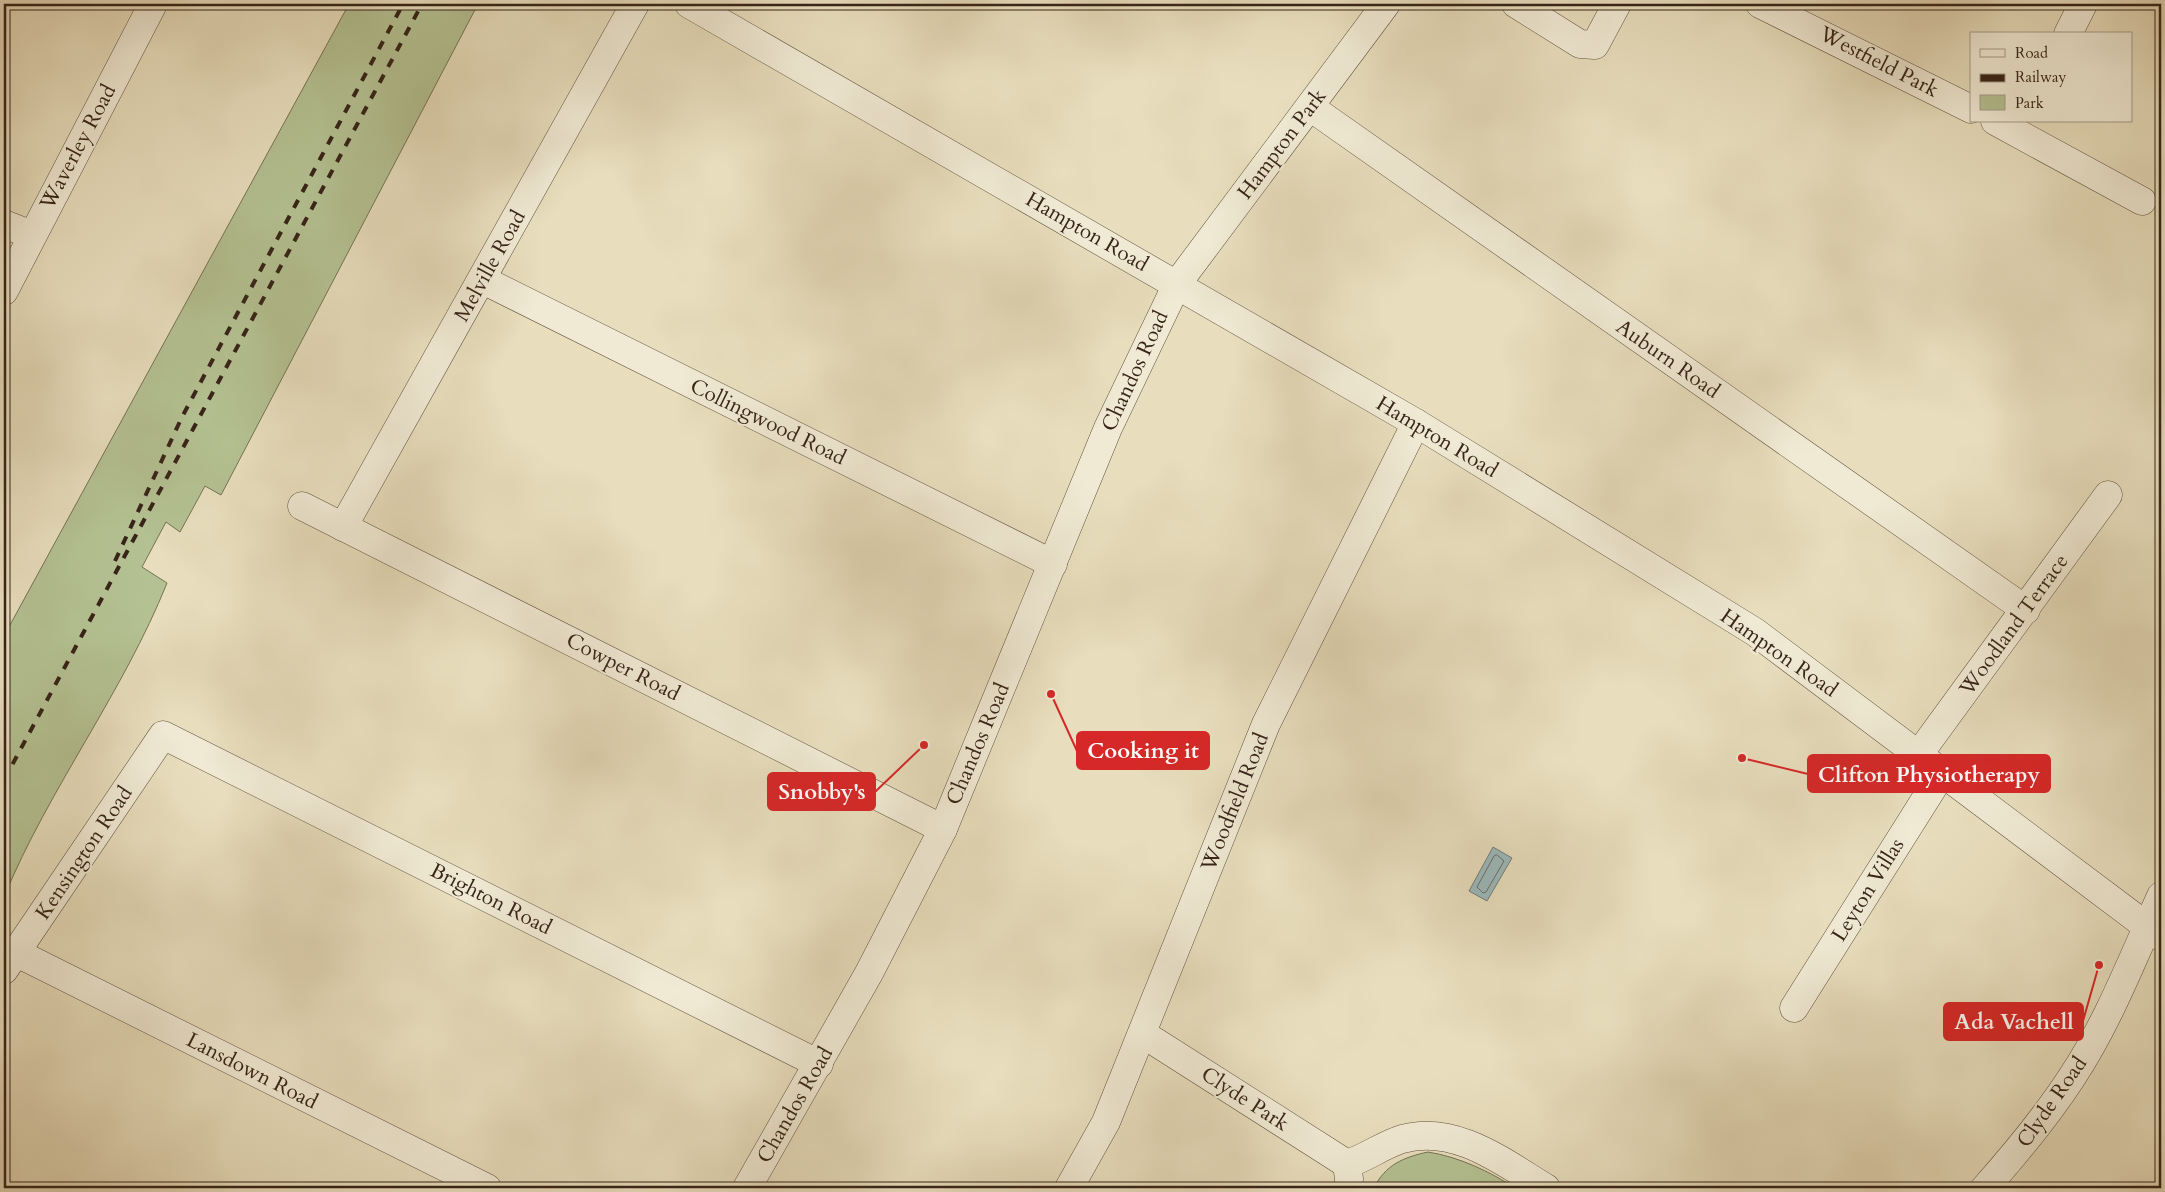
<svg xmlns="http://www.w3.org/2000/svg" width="2165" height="1192" viewBox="0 0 2165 1192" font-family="Cardo,serif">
  <rect width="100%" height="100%" fill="#e8debd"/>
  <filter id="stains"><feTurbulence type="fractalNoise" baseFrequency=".004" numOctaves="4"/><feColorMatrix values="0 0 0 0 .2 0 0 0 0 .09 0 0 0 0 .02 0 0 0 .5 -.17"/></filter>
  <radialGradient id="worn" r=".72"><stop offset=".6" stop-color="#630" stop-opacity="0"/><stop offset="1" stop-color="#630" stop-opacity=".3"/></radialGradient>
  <g fill="#b4c192" stroke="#767255">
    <path d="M349,4H478L221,495L205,486L180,532L166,522L142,567L167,583C123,693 49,788 4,897V636Z"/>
    <path d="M1428,1152C1459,1157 1489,1171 1515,1188H1374C1385,1165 1404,1157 1428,1152Z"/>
  </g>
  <path fill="#9cb9bc" stroke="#747d7a" d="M1493,847L1512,858L1487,901L1469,891Z"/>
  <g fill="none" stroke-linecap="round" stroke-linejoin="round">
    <path stroke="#6a6e6a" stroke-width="1" d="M1497,855L1504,861L1486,892L1483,893L1477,887L1494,856Z"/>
    <defs>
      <g id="minor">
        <path d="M689,4L1416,423L1755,632L2161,937"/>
        <path d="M1516,4L1580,44L1595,45L1617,4"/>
        <path d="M1760,4L1971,109"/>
        <path d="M2068,34L2083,4"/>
        <path d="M1310,107L2026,610"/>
        <path d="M1995,121L2142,201"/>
        <path d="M4,224L32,235"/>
        <path d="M483,280L1053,564"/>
        <path d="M4,291L153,4"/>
        <path d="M302,506L943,829"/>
        <path d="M343,527L635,4"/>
        <path d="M1919,754L2108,495"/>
        <path d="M17,953L487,1188"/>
        <path d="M4,970L163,735L819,1064"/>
        <path d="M1794,1008L1942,773"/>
        <path d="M1143,1034L1347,1164L1349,1179L1348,1188"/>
        <path d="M1347,1164C1366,1158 1383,1145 1402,1139C1455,1124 1503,1162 1546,1188"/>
        <path d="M747,1188L869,973L943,829L1108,428L1177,284L1386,4"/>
        <path d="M1069,1188L1106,1122L1266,724L1416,423"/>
        <path d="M1985,1188C2016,1153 2046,1117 2072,1077C2109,1021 2133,957 2161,896"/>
      </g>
    </defs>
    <use href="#minor" stroke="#635241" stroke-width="29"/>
    <use href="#minor" stroke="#f0ead4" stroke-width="28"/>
    <g stroke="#372418" stroke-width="4" stroke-dasharray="9 9" stroke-linecap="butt">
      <path d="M115,561L182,417L403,4"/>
      <path d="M4,780L422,4"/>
    </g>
  </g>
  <g text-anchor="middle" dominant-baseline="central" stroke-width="4" stroke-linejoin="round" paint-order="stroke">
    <g font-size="21" fill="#372418" stroke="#f0ead4">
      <text transform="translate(1879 62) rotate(27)">Westfield Park</text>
      <text transform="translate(1282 144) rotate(-53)">Hampton Park</text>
      <text transform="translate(78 147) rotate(-62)">Waverley Road</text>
      <text transform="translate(1087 232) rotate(30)">Hampton Road</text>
      <text transform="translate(490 266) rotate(-61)">Melville Road</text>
      <text transform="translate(1668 359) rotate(35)">Auburn Road</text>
      <text transform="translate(1135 371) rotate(-65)">Chandos Road</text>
      <text transform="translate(768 422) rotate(26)">Collingwood Road</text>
      <text transform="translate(1437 437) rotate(31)">Hampton Road</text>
      <text transform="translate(2014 625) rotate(-54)">Woodland Terrace</text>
      <text transform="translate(1779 653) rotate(35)">Hampton Road</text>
      <text transform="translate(623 667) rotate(27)">Cowper Road</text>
      <text transform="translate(978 744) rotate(-67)">Chandos Road</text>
      <text transform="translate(1235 802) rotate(-68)">Woodfield Road</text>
      <text transform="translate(84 853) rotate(-56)">Kensington Road</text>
      <text transform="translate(1868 890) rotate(-58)">Leyton Villas</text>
      <text transform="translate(491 899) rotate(27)">Brighton Road</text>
      <text transform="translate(252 1071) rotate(27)">Lansdown Road</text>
      <text transform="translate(1245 1099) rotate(33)">Clyde Park</text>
      <text transform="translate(2052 1102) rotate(-55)">Clyde Road</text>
      <text transform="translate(795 1105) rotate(-60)">Chandos Road</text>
    </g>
  </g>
  <path fill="none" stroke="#d62828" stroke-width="2" d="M1051 694L1077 751M1742 758L1808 774M924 745L875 792M2099 965L2083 1021"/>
  <g fill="#d62828" stroke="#f0ead4" stroke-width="2">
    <circle cx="1051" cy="694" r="5"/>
    <circle cx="1742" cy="758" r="5"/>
    <circle cx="924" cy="745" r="5"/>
    <circle cx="2099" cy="965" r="5"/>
  </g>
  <g fill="#d62828" stroke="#d62828" stroke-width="2">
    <rect x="1077" y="732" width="132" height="37" rx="5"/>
    <rect x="1808" y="755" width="242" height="37" rx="5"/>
    <rect x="768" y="773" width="107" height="37" rx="5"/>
    <rect x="1944" y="1003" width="139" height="37" rx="5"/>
  </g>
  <g font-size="22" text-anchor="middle" font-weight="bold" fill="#fff">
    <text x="1143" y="758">Cooking it</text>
    <text x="1929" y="782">Clifton Physiotherapy</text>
    <text x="822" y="799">Snobby's</text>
    <text x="2014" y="1029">Ada Vachell</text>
  </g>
  <rect width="2165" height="1192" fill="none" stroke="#e8debd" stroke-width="20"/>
  <rect x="5" y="5" width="2155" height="1182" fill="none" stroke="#372418" stroke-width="2.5"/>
  <rect x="10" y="10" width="2145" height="1172" fill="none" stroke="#372418"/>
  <rect x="1970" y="32" width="162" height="90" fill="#f0ead4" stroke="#a69b89"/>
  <rect x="1980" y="49" width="25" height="8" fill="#f0ead4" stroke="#a69b89"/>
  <text x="2015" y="58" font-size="15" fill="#372418">Road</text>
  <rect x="1980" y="74" width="25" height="8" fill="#372418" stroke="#a69b89"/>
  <text x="2015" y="82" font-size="15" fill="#372418">Railway</text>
  <rect x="1980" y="95" width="25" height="15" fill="#b4c192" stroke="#a69b89"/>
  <text x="2015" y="108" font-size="15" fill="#372418">Park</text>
  <rect width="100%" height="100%" filter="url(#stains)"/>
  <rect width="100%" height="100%" fill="url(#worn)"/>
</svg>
